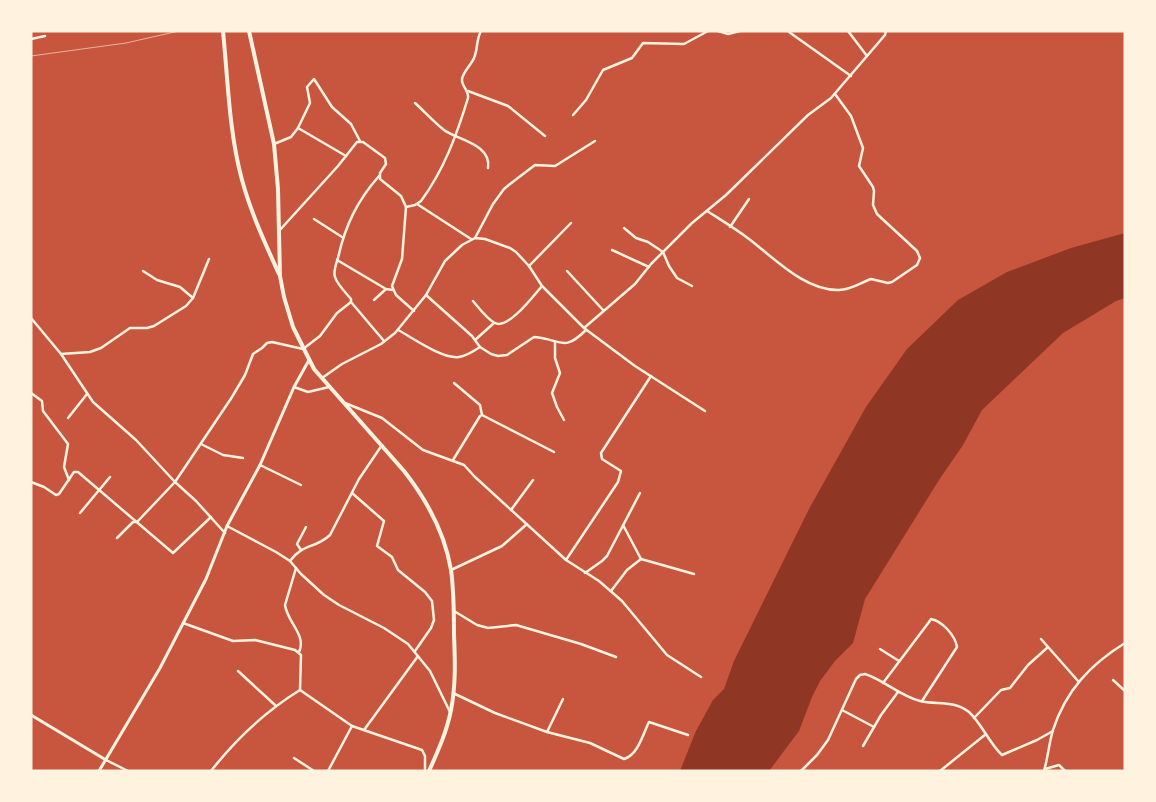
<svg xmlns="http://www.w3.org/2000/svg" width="1156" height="802" viewBox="0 0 1156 802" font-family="Roboto,sans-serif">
  <rect width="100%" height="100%" fill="#c8553d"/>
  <path fill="#8f3625" d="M1125,233V298L1116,301L1063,333L982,410L963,445L939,480L865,599L853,643L835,661L820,681L812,697L799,731L769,771H680L696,731L713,700L724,689L734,661L809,509L866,407L907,349L958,300L1007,272L1071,248Z"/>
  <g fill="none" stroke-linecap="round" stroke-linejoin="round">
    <g stroke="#fff3e0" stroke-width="2.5">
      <path d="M718,31L728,34L740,31"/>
      <path d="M848,31L867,56"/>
      <path d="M789,32L851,76"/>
      <path d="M31,39L45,36"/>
      <path d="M468,91L508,106L545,136"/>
      <path d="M415,103C425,112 434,122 444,130C457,140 492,144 488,168"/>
      <path d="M573,115L586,100L603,70L632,58L643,43L684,44L708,31"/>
      <path d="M298,128L346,156"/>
      <path d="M274,144L291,137L298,128L310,103L307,87L314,79L332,107L351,124L360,141"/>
      <path d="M417,204L471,239"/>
      <path d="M406,207L415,205L421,201C444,170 457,134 468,98C469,90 461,86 462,79C463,72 471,65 474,58C478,49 476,40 481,31"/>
      <path d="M707,211C721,220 736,229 749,239C774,258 805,291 839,290C851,290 860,283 871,279L888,283L892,282L917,265L920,258L917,251L877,214L873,205L874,191L873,187L859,166L863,148L851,116L835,94"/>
      <path d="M314,219L342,237"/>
      <path d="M730,227L749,199"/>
      <path d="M624,228L636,238L648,242L663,252L669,266L677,278L692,286"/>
      <path d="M279,231L338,166L357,142H363L385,158L386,164L380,173V179L401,196L406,207L402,259L392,286L396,295L414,311"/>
      <path d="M475,238L493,204L504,189L510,184L535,165L555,166L595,141"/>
      <path d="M612,250L649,267"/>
      <path d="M337,260L386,289L393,290"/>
      <path d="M529,266L571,223"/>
      <path d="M143,271L157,280L180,287L193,298"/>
      <path d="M567,271L603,310"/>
      <path d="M426,295L472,336L480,347L491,354L498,356L507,355L534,337C561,339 563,353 586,330"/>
      <path d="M374,300L386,289"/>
      <path d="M473,301C479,308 487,319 495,323C508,330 534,295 542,286"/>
      <path d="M351,302L384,341"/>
      <path d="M31,318L61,354L93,402L136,440L175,482L196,501L225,533"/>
      <path d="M584,328L635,284L651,264L692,223L726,195L808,115L831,98L885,35L886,31"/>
      <path d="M398,330C413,338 442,359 459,357C467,356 474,351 480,347"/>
      <path d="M475,340L494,323"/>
      <path d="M555,342V358L560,373L552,393L557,407L564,420"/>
      <path d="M61,354L90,352L101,348L130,328H147L154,326L186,306L193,298L209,259"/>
      <path d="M322,378L342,364L381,344L395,333L426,295L445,261L462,245L475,238L485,239L510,248L516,252L529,266L542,286L584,328L635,366L705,411"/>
      <path d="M454,383L480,405L482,415"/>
      <path d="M294,387L308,392L329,387"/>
      <path d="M31,393L42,401L43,411L68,444L64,467L69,480"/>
      <path d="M345,403L382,418L423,450L464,465L475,477L566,560L599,581L622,601L667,655L701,677"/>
      <path d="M68,418L87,394"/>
      <path d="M201,444L223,455L243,458"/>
      <path d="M453,460L480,416L482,415L554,452"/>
      <path d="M260,465L301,485"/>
      <path d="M31,482L44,487L56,495L59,494L74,472H78L173,553L211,517"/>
      <path d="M352,493L384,521L377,546L392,557L398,570L425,592L432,601L434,620L431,628L415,651"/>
      <path d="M511,510L533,480"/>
      <path d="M80,513L110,477"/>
      <path d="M623,525L641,559"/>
      <path d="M227,526L276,552L290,561L301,574L324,595L339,605L384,628L408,644L430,671L450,712"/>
      <path d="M117,538L133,522H137L175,482L232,397L245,375L253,354L262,348L267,343L272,342L303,349L320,336L337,313L351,302V299C346,293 337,284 335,277C333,272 336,264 338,258C345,226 357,201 379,176"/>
      <path d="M301,550L297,544L306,527"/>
      <path d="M566,560L618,482L621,471L602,459L601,453L651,376"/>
      <path d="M290,561C303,543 315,549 330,535L359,479L382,445"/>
      <path d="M296,568L285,605C287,622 307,635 299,652"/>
      <path d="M451,570L502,546L527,524"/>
      <path d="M585,573L602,561L607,556L640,493"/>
      <path d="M611,591L627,570L641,559L694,574"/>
      <path d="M454,611L477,625L488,628L516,625L581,644L616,657"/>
      <path d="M183,623L233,641L255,640L295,650L301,655L300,690C266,711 236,739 211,771"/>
      <path d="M1041,639L1078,681"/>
      <path d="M880,649L899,661"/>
      <path d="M238,671L275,705"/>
      <path d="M1113,680L1125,691"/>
      <path d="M883,683L929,622L931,619C942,621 955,635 957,647L922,701"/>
      <path d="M300,690L352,726L422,750L425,756V771"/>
      <path d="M453,693L495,713L547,732L590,743L624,759C638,755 643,734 649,722L688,735"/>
      <path d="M842,710L874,727"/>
      <path d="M974,718L1001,690L1010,688L1028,665L1048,647"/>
      <path d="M364,730L418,656"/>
      <path d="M547,732L563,699"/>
      <path d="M863,746L881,715L898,692"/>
      <path d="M294,758L314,771"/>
      <path d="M106,760L128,771"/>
      <path d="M1045,769L1059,765L1065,771"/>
      <path d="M328,771L352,726"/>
      <path d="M801,771L817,755L828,740L856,679L860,675L865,674C884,680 900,696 920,701C937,705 954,700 969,712C982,724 989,743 1002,755L1037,740L1053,731"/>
      <path d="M940,771L986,734"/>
      <path d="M1044,771C1048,757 1049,743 1053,730C1066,690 1091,664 1125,643"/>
    </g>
    <g stroke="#fff3e0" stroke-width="3">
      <path d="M31,715L106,760"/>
      <path d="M99,771L160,668L206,579L227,526L260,465L294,387L309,360"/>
    </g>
    <g stroke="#fff3e0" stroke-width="4">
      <path d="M223,31C228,81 229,132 242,180C251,213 265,243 279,274"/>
      <path d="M249,31L274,144L278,189L280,276L284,297L293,327L314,369L404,471C426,499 445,534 451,570C454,591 454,613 454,634C455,659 456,685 451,710C447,731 438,751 429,771"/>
    </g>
    <path stroke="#e9b49f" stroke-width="1" d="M31,56L126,43L179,31"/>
  </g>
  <rect width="1156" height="802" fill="none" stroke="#fff3e0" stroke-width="65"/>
</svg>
